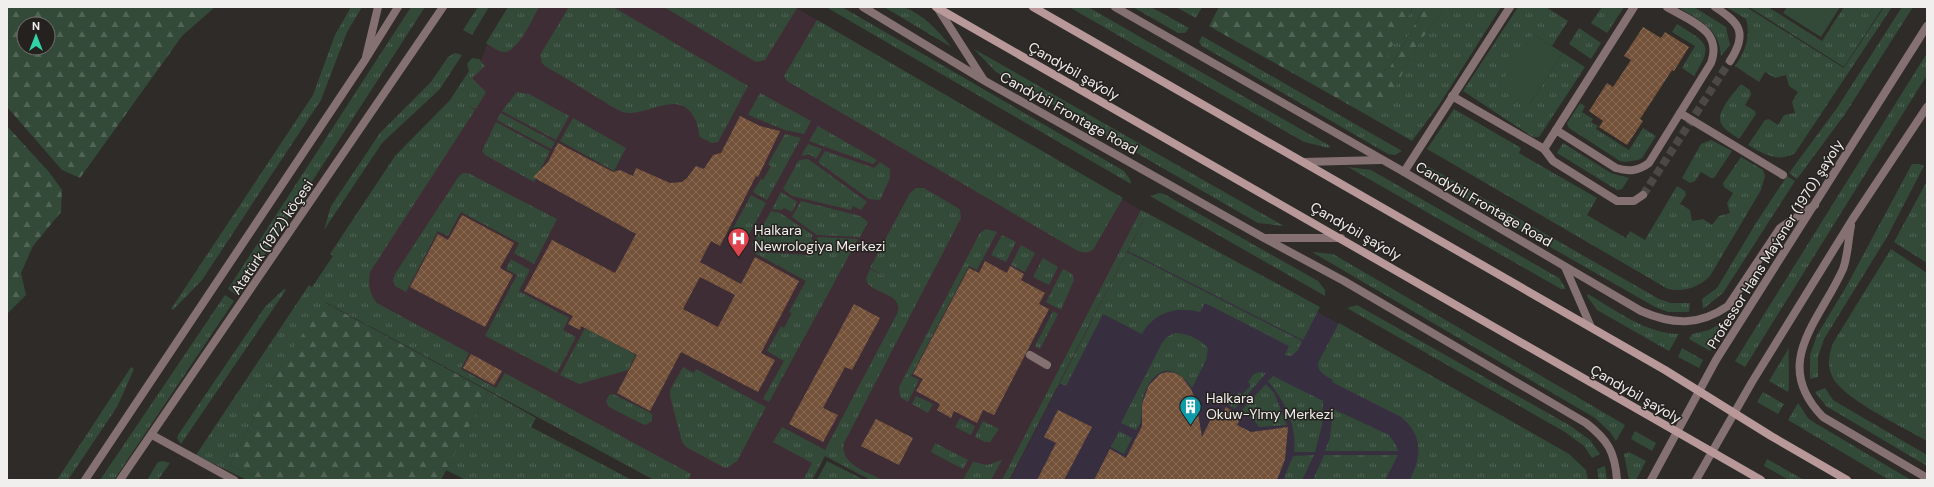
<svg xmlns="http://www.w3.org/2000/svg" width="1934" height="487" viewBox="0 0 1934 487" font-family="'DM Sans',sans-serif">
  <defs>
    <pattern id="grass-tufts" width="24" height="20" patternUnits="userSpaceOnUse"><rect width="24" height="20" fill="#334a38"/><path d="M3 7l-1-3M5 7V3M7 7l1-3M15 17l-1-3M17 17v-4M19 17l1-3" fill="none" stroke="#516455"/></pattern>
    <pattern id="forest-firs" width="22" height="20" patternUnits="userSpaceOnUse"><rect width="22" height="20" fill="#334a38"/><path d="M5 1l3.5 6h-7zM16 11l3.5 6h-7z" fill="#516455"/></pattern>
    <pattern id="building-cross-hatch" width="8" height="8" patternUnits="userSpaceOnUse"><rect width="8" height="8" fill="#735239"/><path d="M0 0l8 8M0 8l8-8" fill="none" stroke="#876b56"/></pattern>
  </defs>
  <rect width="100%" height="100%" fill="#2e2b28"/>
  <path fill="#372f3f" d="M1147,214L1568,455L1587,480H1010Z"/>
  <path fill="#3f2d36" d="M509,7H795L1147,214L1010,480H869L825,456L813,480H654L325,302L457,100L481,60L488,42Z"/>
  <g fill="url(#grass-tufts)">
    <path d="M351,7H362L347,32L321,100L202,280L173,310L171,309L313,95L335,35Z"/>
    <path d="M411,7H425L238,296L228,289Z"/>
    <path d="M478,7H489L472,35L463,30Z"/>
    <path d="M508,7H539C533,18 517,54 503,52C497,51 491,46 486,43Z"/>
    <path d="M569,7H613L748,86L718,142L712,143L700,137C698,131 698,124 695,119C679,86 646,119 623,112C614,109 606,102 598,98C581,87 563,77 545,66L542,63L540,55Z"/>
    <path d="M664,7H795L797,8L765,60L756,62Z"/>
    <path d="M826,7H842L1124,171L1130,179L1131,184Z"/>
    <path d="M884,7C890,7 898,6 903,7C923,14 939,31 951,47Z"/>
    <path d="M1069,7H1088L1330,146L1329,148L1304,142Z"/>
    <path d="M1133,7H1151L1189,28L1185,33H1178Z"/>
    <path d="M1176,7H1202L1196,18Z"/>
    <path d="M1413,7H1425L1390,67L1378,75L1394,41Z"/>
    <path d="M1445,7H1501L1439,105L1412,141L1367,115L1389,99L1416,47Z"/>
    <path d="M1518,7H1546L1568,21L1552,46L1533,34L1529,105L1563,53L1585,67L1539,137H1533L1463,91Z"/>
    <path d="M1602,7H1624L1607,33L1591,23Z"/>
    <path d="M1678,7H1694L1726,27L1730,45L1721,56C1720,29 1699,20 1678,7Z"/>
    <path d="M1726,7H1746L1844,68L1884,7H1892L1795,153C1778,163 1764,154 1748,145L1765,120L1769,119L1778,125L1784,115L1795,113L1792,102L1798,92L1789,86L1786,75L1775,78L1765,72L1759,82L1735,66C1745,52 1751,37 1746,19Z"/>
    <path d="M1749,7H1768L1822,41L1844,7H1883L1844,67Z"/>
    <path d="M1902,7H1913L1845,114L1797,179L1789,173L1837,108Z"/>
    <path d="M817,20L1123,198L1094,248C1089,254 1083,253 1076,250L787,81L784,76Z"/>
    <path d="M1677,24C1706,43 1715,43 1694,76L1682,68L1695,46L1672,32Z"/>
    <path d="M1579,28L1601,43L1591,59L1569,44Z"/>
    <path d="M1202,36L1402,151L1395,155L1388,154L1202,46L1199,42Z"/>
    <path d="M974,49L1284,226L1258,223L996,72Z"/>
    <path d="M455,53L462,55L440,89L382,143L324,230L331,206L380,133L431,82L448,57Z"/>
    <path d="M1927,53V75L1745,367L1735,361Z"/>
    <path d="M472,58L479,59L485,66L472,78L486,92L476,109L468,106L475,110L370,272C368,283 369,294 377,303L469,353L461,369L496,388L505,373L691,474L688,480H654L325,302L276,374L230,465L262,480H247L196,455L309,285L312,287L333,256L330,254L395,156L450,100L469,71L467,64Z"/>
    <path d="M1741,84L1750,90L1751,95L1745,105L1755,111L1756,114L1739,139C1734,135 1726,131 1722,125C1714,113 1734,93 1741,84Z"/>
    <path d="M517,92L529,94L569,116L556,140L502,111Z"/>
    <path d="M760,93L811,121L804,134L785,130L748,115Z"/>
    <path d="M1580,103L1585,106L1582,112L1593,119L1591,122L1598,126L1596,129L1629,150L1643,128L1656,136L1642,158L1638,160L1625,162L1620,161L1569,128L1567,123Z"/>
    <path d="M1454,109L1521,148L1519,153L1597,198L1587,215L1626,238L1630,231L1645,240L1677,186L1685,191L1686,195L1680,204L1690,210L1692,221L1703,219L1712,225L1719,216L1730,213L1727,203L1733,193L1724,187L1723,183L1741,157L1763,170L1765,176L1761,190L1710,276C1698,288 1684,292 1668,289L1427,149Z"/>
    <path d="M501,113L555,142L551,149L497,120Z"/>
    <path d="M573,118L626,148L614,171L560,141Z"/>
    <path d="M496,122L550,151L534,182L485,155L482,151Z"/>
    <path d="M818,126L877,160L873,164L809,141Z"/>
    <path d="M785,134L801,138L767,200L753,192L761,179L763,180L771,166L768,164Z"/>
    <path d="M1711,140L1732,151L1714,178H1711L1701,172L1695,181L1690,183L1682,178L1701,144Z"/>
    <path d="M1563,143L1611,173L1629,178L1622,189L1617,190L1557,153Z"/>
    <path d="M808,144L822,149L816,159L809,154L801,156Z"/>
    <path d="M825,151L874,168L880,162L890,169V178L880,200L869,199L818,162Z"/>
    <path d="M808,159L867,202L861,210L853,206L851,210L792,196L783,189L799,160Z"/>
    <path d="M1422,163L1659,299L1671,303H1690L1689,312H1668L1655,307L1428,177L1423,169Z"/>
    <path d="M1912,164H1919L1924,166L1887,237L1824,339L1818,357V377L1810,379V355L1817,335L1846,287Z"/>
    <path d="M1348,167L1371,170L1559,278L1566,289H1561Z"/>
    <path d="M463,173H468L557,219L534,264L514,253L519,243L461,212L448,236L438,231L406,292L395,286L393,280L395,274L459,176Z"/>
    <path d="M1787,176L1795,181L1723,293L1703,309L1702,299L1717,288L1756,223Z"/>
    <path d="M1927,181V263L1894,242Z"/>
    <path d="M916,188H924L958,208L960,210L961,218L844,443C839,464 867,472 883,480H871L825,456L812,480H803L812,463L773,442L782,427L825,450L898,312C902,291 870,295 866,279L870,269L893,281L870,268L910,193Z"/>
    <path d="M781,192L797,202L792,212L784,208L782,210L772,209Z"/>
    <path d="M1159,193L1164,194L1318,281L1325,290V296L1150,196Z"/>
    <path d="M751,195L766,203L745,242L730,234Z"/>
    <path d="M801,201L860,216L868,222L860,237L817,235L792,217Z"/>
    <path d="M1141,210L1147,213L1009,480H1002Z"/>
    <path d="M771,211L780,213L813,235L811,239L814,241L809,250L800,245L797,251L757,248L752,245Z"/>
    <path d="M1147,213L1320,307L1303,340L1128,251Z"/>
    <path d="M986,229L997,232L977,270L969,266L911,376L919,380L908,402L900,397L899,387L980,233Z"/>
    <path d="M1002,235L1016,242L1006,262L991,255Z"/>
    <path d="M818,237L858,239L769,402L763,399L784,361L767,351L781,326L784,328L792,313L789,312L806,281L753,252L808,255Z"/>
    <path d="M1021,245L1035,253L1025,272L1011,265Z"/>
    <path d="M1891,249L1927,273V441C1905,428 1841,398 1832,376C1827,365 1829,354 1833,343Z"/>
    <path d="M1127,252L1302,341L1298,350L1291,356L1285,355L1289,346L1205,303L1200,312C1177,306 1154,312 1142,334L1103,314L1066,386L1060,383Z"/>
    <path d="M1312,252L1333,254L1625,425L1616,441L1610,432L1595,418Z"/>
    <path d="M1043,258L1058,267L1049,285L1033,277Z"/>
    <path d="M511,259L530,270L519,291L569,318L563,330L576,337L557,373L485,336L517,275L506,269Z"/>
    <path d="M1063,269L1072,274L1074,280L1061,310L1046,302Z"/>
    <path d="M284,289L286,290L181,444L177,438L178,435L265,307Z"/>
    <path d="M1588,294C1617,311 1645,333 1679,334L1669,351L1597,310L1587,296Z"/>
    <path d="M225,295L234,301L114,480H100Z"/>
    <path d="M1357,305L1569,425L1590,440L1600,454L1592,458L1584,446L1565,432L1347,308Z"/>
    <path d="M1053,311L1058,314L1040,349L1035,346Z"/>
    <path d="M1725,321L1727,322L1710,351L1689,339L1692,334L1709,330Z"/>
    <path d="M1339,323L1569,454L1586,470L1588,480H1410C1422,456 1423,435 1401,417L1332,382L1333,380C1325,375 1318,373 1318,363Z"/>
    <path d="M585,328L636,355L628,370L579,384L560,375Z"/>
    <path d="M1175,333C1186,333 1200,339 1208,348L1206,360L1192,388C1186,380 1180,373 1170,371C1154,369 1144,390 1142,403C1141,409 1142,414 1141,419C1141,423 1138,427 1136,430L1121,423L1162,343L1167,337Z"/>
    <path d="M1682,348L1703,360L1699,368L1678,357Z"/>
    <path d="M1789,348C1788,357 1790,389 1788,392L1769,381Z"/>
    <path d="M131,367L134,369L117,407L68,480H57Z"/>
    <path d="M683,367L694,373L696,369L766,407L737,461L727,468L723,467L686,447L682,442L670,396V390Z"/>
    <path d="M1260,372L1266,373L1235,409L1228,404L1239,392L1242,395L1251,385L1248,382L1254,374Z"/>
    <path d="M1273,376L1323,401L1322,425L1315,452H1294C1297,425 1285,401 1268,381Z"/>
    <path d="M1266,384L1274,393L1287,425L1259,427L1252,418L1240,412Z"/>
    <path d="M1825,388L1833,400L1838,403L1927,455V466L1826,406L1815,392Z"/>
    <path d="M488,391L536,418L531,427L632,480H466L446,470Z"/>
    <path d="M1763,392L1784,404L1778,414L1757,402Z"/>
    <path d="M613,394L649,412L652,414V421L646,425L642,424L609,407L606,401L609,395Z"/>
    <path d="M916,396L933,404L928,413L912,404Z"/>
    <path d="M1798,403L1808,418L1815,423L1911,480H1889L1788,420Z"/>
    <path d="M1333,409L1389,435L1396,445L1398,451H1325L1330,438Z"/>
    <path d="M960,418L975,426L971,435L955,427Z"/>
    <path d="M983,421L999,429L990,442H985L975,437Z"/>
    <path d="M1119,431L1132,438L1124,454L1111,447Z"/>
    <path d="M1635,431L1656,443L1652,451L1631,439Z"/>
    <path d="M935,443L968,460L963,469L931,452Z"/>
    <path d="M1629,452L1646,461L1636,480H1629L1624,454Z"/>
    <path d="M1314,455L1302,480H1287L1284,478L1293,456Z"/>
    <path d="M1324,455H1398L1385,480H1313Z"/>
    <path d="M1767,459L1804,480H1789L1764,466Z"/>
    <path d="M1002,460L991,480H963L973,462L987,465Z"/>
    <path d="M163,461L170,463L158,480H147L158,462Z"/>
    <path d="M827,461L864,480H817Z"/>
    <path d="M1605,466L1607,480H1599L1597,469Z"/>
  </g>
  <g fill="url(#forest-firs)" fill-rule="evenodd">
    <path d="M7,7H215L182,36L80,178L62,170L7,107ZM24,24H48V48H24Z"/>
    <path d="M1219,7H1413L1394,42L1379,74L1390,67L1425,7H1445L1416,47L1389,100L1367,115L1209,26Z"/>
    <path d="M7,126L49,172L62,190L61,212L33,246L21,273L26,295L7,314Z"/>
    <path d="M324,302L488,391L441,480H262L230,465L276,374Z"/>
  </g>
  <g fill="#334a38">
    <path d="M1787,7H1840L1821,37L1783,13Z"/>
    <path d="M1533,34L1563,53L1529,105L1499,86Z"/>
  </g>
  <g fill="url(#building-cross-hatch)" fill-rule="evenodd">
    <path d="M1643,27L1661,38L1665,32L1689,47L1674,71L1672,70L1640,119L1643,121L1627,145L1599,127L1603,121L1589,111L1607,83L1613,87L1631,60L1624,56Z"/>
    <path d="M740,116L760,126L780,131L758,177L756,176L720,246L711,241L700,262L741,284L755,257L799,281L761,353L775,360L758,392L681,352L650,411L617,393L637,355L581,326L580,330L568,324L573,316L524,291L552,240L615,273L636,234L533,177L548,162L558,143L613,172L620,170L633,176L636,168L670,183L682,182L687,178L696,166L704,169L713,155L721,153ZM700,277L735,295L718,327L683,309Z"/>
    <path d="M462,215L514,243L500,268L513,275L485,327L410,287L438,234L448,240Z"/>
    <path d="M985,261L1007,273L1010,266L1024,274L1021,280L1045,293L1039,304L1049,309L994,415L983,410L977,423L954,411L951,418L937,410L940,404L916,391L923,379L913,374L969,268L979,273Z"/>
    <path d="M854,304L880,318L852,370L845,367L823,408L838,415L823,442L789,424Z"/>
    <path d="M471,354L502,371L494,385L463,368Z"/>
    <path d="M1167,372L1175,373L1182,377L1191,389L1196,401L1202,437L1214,413L1221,417L1226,407L1241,417L1237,425L1251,432L1288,427L1285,459L1277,480H1094L1110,449L1126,458L1142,426V404L1149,385L1160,374Z"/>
    <path d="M1058,410L1092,427L1064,480H1037L1056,443L1044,437Z"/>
    <path d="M876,419L913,438L899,465L861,446Z"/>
  </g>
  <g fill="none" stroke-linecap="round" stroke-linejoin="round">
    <path stroke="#4b4846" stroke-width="8" stroke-dasharray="8 4" stroke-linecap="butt" d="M1643,195L1730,61"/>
    <g stroke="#867172" stroke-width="8">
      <path d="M1030,355L1047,365"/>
      <path d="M152,435L234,480"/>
    </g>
    <g stroke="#867172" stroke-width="8">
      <path d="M863,7L985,81L1264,238L1344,281L1586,423C1608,440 1615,452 1617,480"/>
      <path d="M937,7L983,79"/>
      <path d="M1115,7L1404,172L1641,311C1673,325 1699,326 1728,306L1780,228L1815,205"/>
      <path d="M1715,7C1740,23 1748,33 1730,61"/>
      <path d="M366,57L378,7"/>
      <path d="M1452,96L1544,149L1634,7"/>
      <path d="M1680,113L1783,175"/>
      <path d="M1556,130L1616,168C1629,172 1638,171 1649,163L1711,63C1723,30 1690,21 1667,7"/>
      <path d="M1544,149L1553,161L1617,201H1634L1643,195"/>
      <path d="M1304,162L1381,160"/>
      <path d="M1404,172L1510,7"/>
      <path d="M1851,226C1848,240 1848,256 1843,269C1820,321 1770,363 1823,417L1927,478"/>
      <path d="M1265,238H1341"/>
      <path d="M1565,267L1591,327"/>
      <path d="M1651,480L1716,360L1927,26"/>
      <path d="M1696,480L1752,382L1852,220L1927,107"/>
    </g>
    <g stroke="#867172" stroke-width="8">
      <path d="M85,480L365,60L398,7"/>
      <path d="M120,480L443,7"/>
    </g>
    <g stroke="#b99899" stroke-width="8">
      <path d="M936,7L1761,480"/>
      <path d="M1033,7L1665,370L1771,436L1847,480"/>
    </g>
  </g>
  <defs>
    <symbol id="hospital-pin" viewBox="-11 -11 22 30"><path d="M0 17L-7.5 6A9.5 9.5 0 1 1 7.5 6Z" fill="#e0444e" stroke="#25211f"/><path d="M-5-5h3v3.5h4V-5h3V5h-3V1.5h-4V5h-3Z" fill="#fff"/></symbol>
    <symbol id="building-pin" viewBox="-11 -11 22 30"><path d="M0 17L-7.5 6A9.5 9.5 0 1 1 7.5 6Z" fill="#0f9aa8" stroke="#25211f"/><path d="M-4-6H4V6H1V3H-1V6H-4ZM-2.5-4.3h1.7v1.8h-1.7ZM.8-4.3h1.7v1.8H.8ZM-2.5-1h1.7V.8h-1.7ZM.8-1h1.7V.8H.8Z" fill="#fff"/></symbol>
  </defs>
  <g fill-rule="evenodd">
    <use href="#hospital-pin" x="726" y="226" width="25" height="34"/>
    <use href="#building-pin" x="1178" y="394" width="25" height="34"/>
  </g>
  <g text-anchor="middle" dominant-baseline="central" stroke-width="3" stroke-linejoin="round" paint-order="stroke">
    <g font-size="14" fill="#f1efed" stroke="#25211f">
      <text transform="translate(1074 71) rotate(30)">Çandybil şaýoly</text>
      <text transform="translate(1069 113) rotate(29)">Candybil Frontage Road</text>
      <text transform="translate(1484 204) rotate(30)">Candybil Frontage Road</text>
      <text transform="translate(1356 231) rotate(30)">Çandybil şaýoly</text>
      <text transform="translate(272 237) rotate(-56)">Atatürk (1972) köçesi</text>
      <text transform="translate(1775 244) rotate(-58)">Professor Hans Maýsner (1970) şaýoly</text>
      <text transform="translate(1636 394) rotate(30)">Çandybil şaýoly</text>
    </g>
    <g font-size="14" fill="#f1efed" stroke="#25211f" text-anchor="start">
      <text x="754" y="230">Halkara<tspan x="754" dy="16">Newrologiya Merkezi</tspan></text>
      <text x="1206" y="398">Halkara<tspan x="1206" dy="16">Okuw-Ylmy Merkezi</tspan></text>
    </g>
  </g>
  <rect width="1934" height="487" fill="none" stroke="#f1efed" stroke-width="16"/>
  <g transform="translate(36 36)"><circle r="19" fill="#25211f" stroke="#777371"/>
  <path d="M0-3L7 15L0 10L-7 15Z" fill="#31d4a9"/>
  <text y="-6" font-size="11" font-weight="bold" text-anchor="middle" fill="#f1efed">N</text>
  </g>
</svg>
